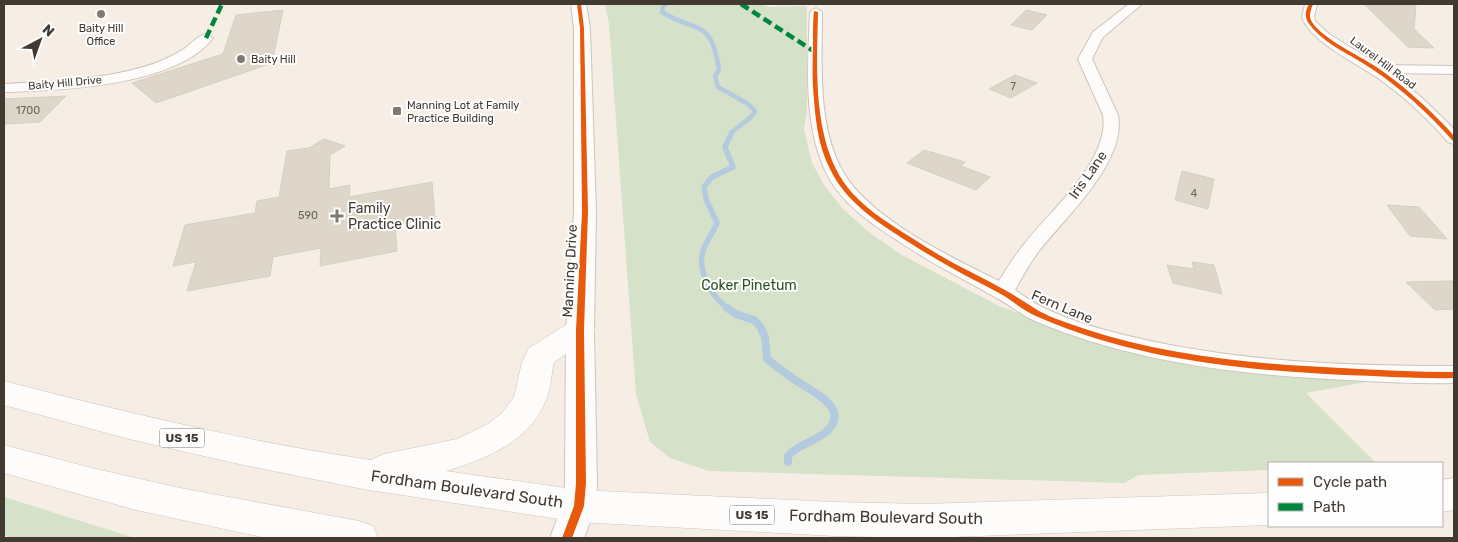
<svg xmlns="http://www.w3.org/2000/svg" width="1458" height="542" viewBox="0 0 1458 542" font-family="Rubik,sans-serif">
  <rect width="100%" height="100%" fill="#f6eee5"/>
  <g fill="#d5e1c9">
    <path d="M605,4H763L769,7L807,6V110L804,129L812,163L824,185L843,209L870,233L900,254L999,306L1088,338L1394,377L1306,393L1376,463H1269V470L1138,475L1125,483L709,471L670,458L650,442L636,394L609,24Z"/>
    <path d="M4,497L135,538H10L4,535Z"/>
  </g>
  <g fill="none" stroke-linecap="round" stroke-linejoin="round">
    <path stroke="#b4cbdf" stroke-width="4.5" d="M666,4L663,6L662,12C697,34 711,17 719,70L715,76L718,87L748,104L755,111L751,117L731,133"/>
    <path stroke="#b4cbdf" stroke-width="5.5" d="M729,309C712,297 697,273 703,251C706,241 713,233 717,223L706,199L704,187L712,177L733,167L725,147L732,132"/>
    <path stroke="#b4cbdf" stroke-width="8" d="M727,308L736,314L754,320L760,326L765,337L767,359C776,366 785,373 795,380C809,390 849,406 829,429C817,442 799,443 788,456V462"/>
  </g>
  <g fill="#dfd6ca" stroke="#d4cec6">
    <path d="M1364,4H1405L1416,6L1414,29L1434,48L1408,47Z"/>
    <path d="M283,10L272,63L156,103L132,83L223,54L236,15Z"/>
    <path d="M1026,10L1047,15L1032,30L1011,25Z"/>
    <path d="M1015,75L1037,83L1011,98L989,89Z"/>
    <path d="M66,96L40,122L4,124V99Z"/>
    <path d="M324,139L345,146L330,155L329,189L350,185L349,197L432,182L435,218L395,225L397,251L320,266L321,248L273,257L270,276L187,291L196,262L173,266L185,225L255,213L257,201L279,197L287,151L309,148Z"/>
    <path d="M924,150L965,162L961,166L990,177L976,190L907,163Z"/>
    <path d="M1182,171L1214,179L1208,209L1175,200Z"/>
    <path d="M1387,205L1419,207L1447,239L1410,236Z"/>
    <path d="M1192,262L1214,265L1222,294L1173,283L1167,265L1194,269Z"/>
    <path d="M1454,281V309L1435,310L1406,282Z"/>
  </g>
  <g fill="none" stroke-linecap="round" stroke-linejoin="round">
    <defs>
      <g id="minor">
        <path d="M1129,4H1142L1103,37L1092,59L1118,115C1127,161 1066,217 1039,251C1030,263 1022,277 1015,290C1024,296 1034,303 1044,308C1073,322 1106,331 1137,338C1240,362 1349,366 1454,366V383C1419,384 1383,382 1348,380C1241,375 1135,363 1035,321C1021,315 1009,304 995,297C969,282 942,269 917,253C882,230 841,208 824,168C803,120 808,63 810,12L816,8L822,12C822,63 817,124 842,170C867,217 952,258 999,281C1007,268 1015,255 1025,243C1051,210 1110,160 1103,115L1078,59L1093,32Z"/>
        <path d="M1305,4H1317L1314,17L1316,22L1329,34L1379,65L1454,66V74L1391,73L1421,97L1452,127L1454,130V144L1448,142C1430,121 1409,101 1386,84C1364,66 1311,44 1302,17Z"/>
        <path d="M206,34L213,38C177,86 59,91 4,92V84C55,81 107,80 156,63C165,59 176,54 184,49C191,44 197,36 206,34Z"/>
      </g>
      <path id="tertiary" d="M571,4H586L590,28L596,212L594,330L597,483L596,506L584,538H550L562,506L565,483L566,330L574,212V28Z"/>
      <g id="trunk">
        <path d="M580,320L591,323L595,330L591,337L554,362C551,375 551,388 546,400C528,443 487,458 446,471L579,490L834,502L924,504L1269,493V525L924,538L834,536L579,522L363,489L239,464L129,439L4,405V381C125,412 247,442 371,460L384,454L457,439L488,424L503,412L514,397L522,362L529,348L569,323Z"/>
        <path d="M4,445L92,468L180,488L359,521L373,526L378,538H267L136,510L4,473Z"/>
        <path d="M1454,478V510L1442,512V480Z"/>
      </g>
    </defs>
    <use href="#minor" stroke="#cbc5bd" stroke-width="2"/>
    <use href="#tertiary" stroke="#cbc5bd" stroke-width="2"/>
    <use href="#trunk" stroke="#cbc5bd" stroke-width="1"/>
    <use href="#minor" fill="#fefcfb" fill-rule="evenodd"/>
    <use href="#tertiary" fill="#fefcfb" fill-rule="evenodd"/>
    <use href="#trunk" fill="#fefcfb" fill-rule="evenodd"/>
    <g stroke="#00873e" stroke-width="4.5" stroke-dasharray="9 4.5" stroke-linecap="butt">
      <path d="M741,4L815,52"/>
      <path d="M206,38L222,4"/>
    </g>
    <defs>
      <g id="cycleway">
        <path d="M577,4H581L584,28L588,212L584,330L586,483L584,506L572,538H562L574,506L576,483V330L582,212L580,28Z"/>
        <path d="M1309,4H1313C1311,10 1308,16 1312,22C1323,39 1358,55 1375,66C1402,84 1426,106 1448,129L1454,136V141L1452,140C1429,114 1402,89 1372,69C1352,55 1325,45 1310,25C1304,18 1305,11 1309,4Z"/>
        <path d="M814,11L818,12C817,63 813,121 836,169C853,205 894,226 926,247C951,263 978,275 1003,289C1016,296 1027,304 1039,311C1052,318 1068,323 1082,328C1165,356 1254,364 1341,368C1379,370 1416,372 1454,372V378C1418,379 1381,376 1344,375C1240,370 1134,359 1038,317C1026,312 1016,304 1006,297C996,291 986,286 976,281C953,269 932,257 910,243C880,224 846,203 830,169C817,144 815,115 813,87C812,70 813,53 813,36C813,28 813,19 814,11Z"/>
      </g>
    </defs>
    <use href="#cycleway" stroke="#fefefe" stroke-width="3"/>
    <use href="#cycleway" fill="#e8590c" fill-rule="evenodd"/>
  </g>
  <g fill="#807970" stroke="#fefefe" stroke-width="2">
    <circle cx="101" cy="14" r="5"/>
    <circle cx="241" cy="59" r="5"/>
    <rect x="392" y="106" width="10" height="10" rx="2.5"/>
    <path d="M334.5 208.5h5v5h5v5h-5v5h-5v-5h-5v-5h5z"/>
  </g>
  <g text-anchor="middle" dominant-baseline="central" stroke-width="4" stroke-linejoin="round" paint-order="stroke">
    <g font-size="11" fill="#413a31" stroke="#fefefe" text-anchor="start">
      <text x="101" y="28" text-anchor="middle">Baity Hill<tspan x="101" dy="13">Office</tspan></text>
      <text x="251" y="59">Baity Hill</text>
      <text x="407" y="105">Manning Lot at Family<tspan x="407" dy="13">Practice Building</tspan></text>
    </g>
    <g font-size="11" fill="#413a31" stroke="#fefefe">
      <text transform="translate(1383 63) rotate(37)">Laurel Hill Road</text>
      <text transform="translate(65 83) rotate(-5)">Baity Hill Drive</text>
    </g>
    <g font-size="11" fill="#6b645a">
      <text x="1013" y="86">7</text>
      <text x="28" y="110">1700</text>
      <text x="1194" y="193">4</text>
      <text x="308" y="215">590</text>
    </g>
    <g fill="#fefefe" stroke="#7a756e" stroke-width="1">
      <rect x="159.5" y="428.5" width="45" height="19" rx="4"/>
      <rect x="729.5" y="505.5" width="45" height="19" rx="4"/>
    </g>
    <g font-size="12" font-weight="bold" fill="#413a31">
      <text x="182" y="438">US 15</text>
      <text x="752" y="515">US 15</text>
    </g>
    <g font-size="14" fill="#413a31" stroke="#fefefe">
      <text transform="translate(1088 175) rotate(-55)">Iris Lane</text>
      <text transform="translate(570 271) rotate(-87)">Manning Drive</text>
      <text transform="translate(1062 307) rotate(23)">Fern Lane</text>
    </g>
    <g font-size="14" fill="#413a31" stroke="#fefefe" text-anchor="start">
      <text x="348" y="208">Family<tspan x="348" dy="16">Practice Clinic</tspan></text>
    </g>
    <g font-size="14" fill="#2c5320" stroke="#fefefe">
      <text x="749" y="285">Coker Pinetum</text>
    </g>
    <g font-size="16" fill="#413a31" stroke="#fefefe">
      <text transform="translate(467 489) rotate(8)">Fordham Boulevard South</text>
      <text transform="translate(886 517) rotate(1)">Fordham Boulevard South</text>
    </g>
  </g>
  <rect width="1458" height="542" fill="none" stroke="#413a31" stroke-width="10"/>
  <rect x="1268" y="462" width="175" height="65" fill="#fefefe" stroke="#b2b0ac"/>
  <rect x="1278" y="478" width="25" height="8" fill="#e8590c" stroke="#b2b0ac"/>
  <text x="1313" y="487" font-size="15" fill="#413a31">Cycle path</text>
  <rect x="1278" y="503" width="25" height="8" fill="#00873e" stroke="#b2b0ac"/>
  <text x="1313" y="512" font-size="15" fill="#413a31">Path</text>
  <g transform="translate(40 40) rotate(41)" stroke="#fefefe" stroke-width="4" paint-order="stroke">
  <path d="M0-4L9 19L0 12L-9 19Z" fill="#413a31"/>
  <text y="-8" font-size="14" font-weight="bold" text-anchor="middle" fill="#413a31">N</text>
  </g>
</svg>
